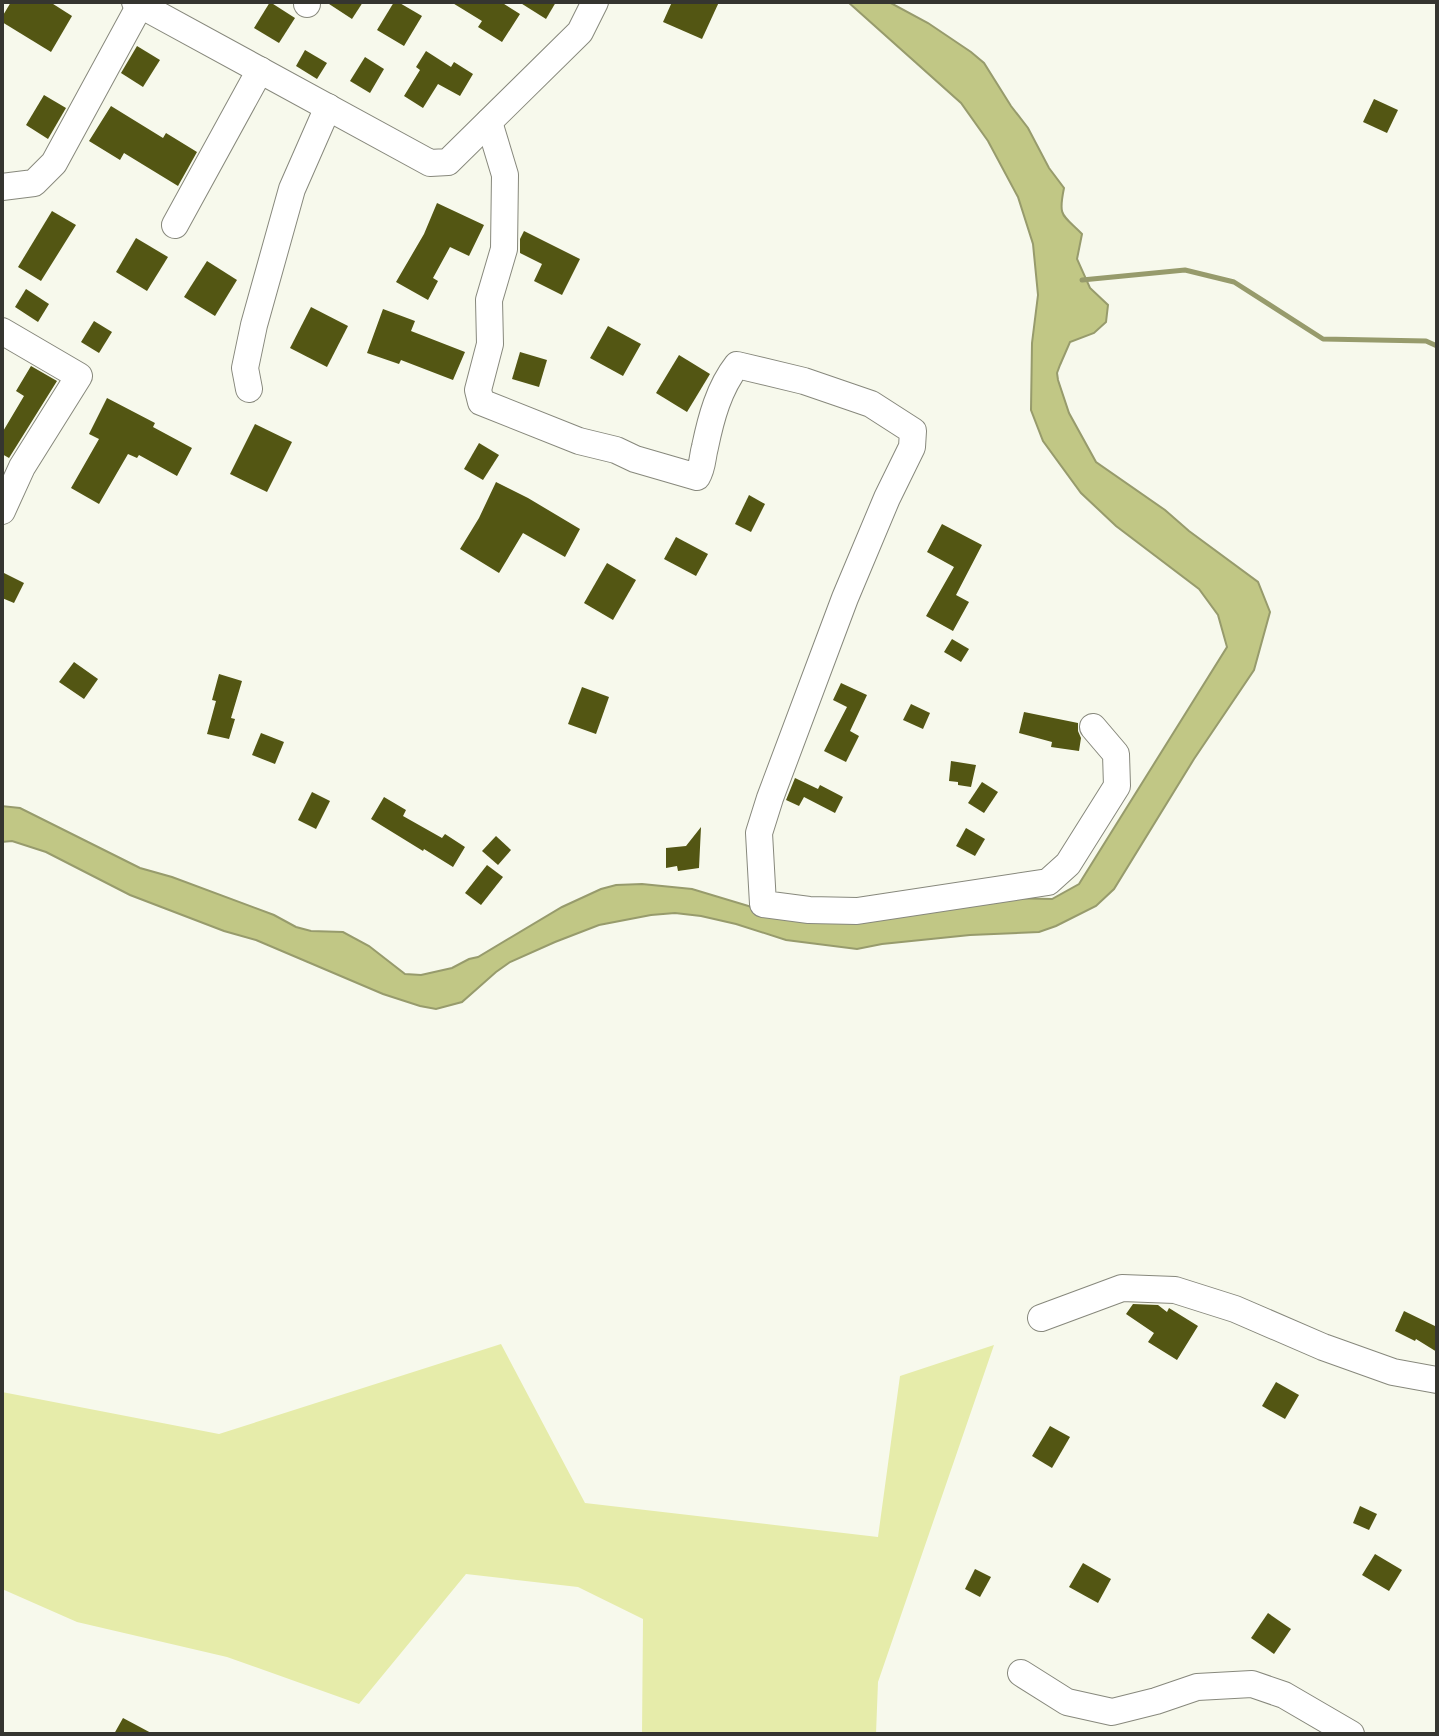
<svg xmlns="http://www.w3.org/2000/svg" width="1439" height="1736" viewBox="0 0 1439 1736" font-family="Montserrat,sans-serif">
  <rect width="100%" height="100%" fill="#f7f9ec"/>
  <path fill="#e6ecaa" d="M501,1344L585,1503L878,1537L900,1376L994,1345L878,1682L876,1734H642L643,1619L578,1587L466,1574L359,1704L227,1657L77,1622L2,1589V1392L219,1434Z"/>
  <path fill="#c1c785" stroke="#979b6c" stroke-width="2" d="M848,2H889L928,23L971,52L984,63L1011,106L1028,128L1049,168L1064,188C1058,217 1062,214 1082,234L1077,259L1090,288L1108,305L1106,322L1094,333L1070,342L1060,365L1057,373L1058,380L1069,413L1096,462L1165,510L1189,531L1258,582L1270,612L1254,670L1194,759L1114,889L1096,906L1056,926L1039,932L970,935L882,944L857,949L786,940L736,924L701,916L675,913L651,915L599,925L555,942L510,962L496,972L462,1002L436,1009L420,1006L383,994L256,940L224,931L130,895L46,852L12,841L2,842V806L20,808L140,868L172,877L274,915L296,927L311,931L343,932L369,946L405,974L421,975L452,968L469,959L478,957L562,907L601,889L616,885L642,884L692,889L755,908L1000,898L1052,899L1079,884L1227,647L1218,615L1199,589L1116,526L1081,493L1043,441L1031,410L1032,343L1038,295L1033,244L1018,197L988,141L961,103Z"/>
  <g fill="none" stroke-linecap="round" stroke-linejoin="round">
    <path stroke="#979b6c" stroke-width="5" d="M1082,280L1185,270L1234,282L1323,339L1426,341L1437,346"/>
  </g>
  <g fill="#535613">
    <path d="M11,2H50L72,16L51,52L2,22V17Z"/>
    <path d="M270,2L295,18L279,43L254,28Z"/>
    <path d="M326,2H363L352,19Z"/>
    <path d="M394,2H398L422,16L404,46L377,30Z"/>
    <path d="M451,2H501L520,14L502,42L478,27L482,21Z"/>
    <path d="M519,2H556L546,19Z"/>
    <path d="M672,2H719L702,39L663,22Z"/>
    <path d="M137,46L160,60L143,87L121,73Z"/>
    <path d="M305,50L327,63L317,79L296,66Z"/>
    <path d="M426,51L451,67L454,62L473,74L460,96L438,84L423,108L404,96L420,70L416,67Z"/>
    <path d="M365,57L384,69L370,93L350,81Z"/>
    <path d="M44,95L66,108L48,139L26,125Z"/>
    <path d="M1374,99L1398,110L1387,133L1363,122Z"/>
    <path d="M111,106L163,138L166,133L197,152L178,186L124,153L120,160L89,141Z"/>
    <path d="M437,203L484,225L469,256L450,247L433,278L438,281L428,300L396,282L424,234Z"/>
    <path d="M52,211L76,225L41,281L18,267Z"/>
    <path d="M524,231L580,259L562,295L534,281L542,264L520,253V239Z"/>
    <path d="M136,238L168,257L147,291L116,272Z"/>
    <path d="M207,261L237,280L215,316L184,297Z"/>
    <path d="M26,289L49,304L38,322L15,307Z"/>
    <path d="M311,307L348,326L327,367L290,348Z"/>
    <path d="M383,309L415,321L411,331L465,352L453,380L401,360L399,364L367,353Z"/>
    <path d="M94,321L112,332L99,353L81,342Z"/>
    <path d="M608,326L641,344L623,376L590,358Z"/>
    <path d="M520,352L547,360L539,387L512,379Z"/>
    <path d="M679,355L710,374L687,412L656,393Z"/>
    <path d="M31,366L57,381L9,458L2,454V433L24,396L16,391Z"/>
    <path d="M107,398L155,423L153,427L192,448L177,476L139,455L137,458L128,454L99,504L71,488L99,439L89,434Z"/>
    <path d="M255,424L292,442L267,492L230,474Z"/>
    <path d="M479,443L499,455L483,480L464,469Z"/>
    <path d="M496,482L528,498L580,529L565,557L523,533L499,573L460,549L479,518Z"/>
    <path d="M749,495L765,504L751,532L735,524Z"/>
    <path d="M942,524L982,545L956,595L969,602L953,631L926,616L954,567L927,552Z"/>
    <path d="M676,537L708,554L696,576L664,559Z"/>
    <path d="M607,563L636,580L613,620L584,603Z"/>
    <path d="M2,572L24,583L14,603L2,598Z"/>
    <path d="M952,639L969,649L961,662L944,652Z"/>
    <path d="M74,662L98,679L84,699L59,682Z"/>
    <path d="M219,674L242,681L231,718L235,719L229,739L207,734L216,701L212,700Z"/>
    <path d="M841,683L867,695L850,731L859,736L846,762L824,751L847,707L833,700Z"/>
    <path d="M582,687L609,697L596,734L568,724Z"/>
    <path d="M911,704L930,713L923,729L903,720Z"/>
    <path d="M1024,712L1078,723V731L1081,738L1079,751L1051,747L1052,742L1019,733Z"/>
    <path d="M261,733L284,742L275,764L252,755Z"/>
    <path d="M951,761L976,765L971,787L958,785V782L949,781Z"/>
    <path d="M795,778L818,789L820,785L843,797L835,813L804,797L799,806L786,800Z"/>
    <path d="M982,782L998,792L984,813L968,803Z"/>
    <path d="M312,792L330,801L316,829L298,820Z"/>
    <path d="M384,797L406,810L403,816L442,838L445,834L465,847L453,867L424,849L423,851L371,819Z"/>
    <path d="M701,827L699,868L678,871L677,866L666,868V848L686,846Z"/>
    <path d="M966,828L985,839L975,856L956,846Z"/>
    <path d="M496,836L511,850L498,865L482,851Z"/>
    <path d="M487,865L503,877L481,905L465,893Z"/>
    <path d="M1133,1304L1158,1305L1167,1312L1169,1308L1198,1326L1177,1360L1148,1342L1154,1333L1126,1314Z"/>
    <path d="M1404,1311L1437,1327V1352L1416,1339L1415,1341L1395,1331Z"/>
    <path d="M1276,1382L1299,1395L1285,1419L1262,1406Z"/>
    <path d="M1050,1426L1070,1437L1052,1468L1032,1456Z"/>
    <path d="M1360,1506L1377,1514L1369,1530L1353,1523Z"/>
    <path d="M1375,1554L1402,1570L1389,1591L1362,1575Z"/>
    <path d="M1083,1563L1111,1579L1098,1603L1069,1587Z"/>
    <path d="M975,1569L991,1577L980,1597L965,1589Z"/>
    <path d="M1268,1613L1291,1629L1274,1654L1251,1638Z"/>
    <path d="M123,1718L153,1734H114Z"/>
  </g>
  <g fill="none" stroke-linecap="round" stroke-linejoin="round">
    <defs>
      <g id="minor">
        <path d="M135,2L430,163L448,162L580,32L595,2"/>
        <path d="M307,4V2"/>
        <path d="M489,122L505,175L504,249L489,300L490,344L478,390L481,402L579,441L616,450L635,459L697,477C703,467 702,458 705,447C711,418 719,388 737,365L804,381L871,404L913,431L912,447L887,498L845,598L770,798L759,833L763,904L809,910L857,911L1048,882L1068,864L1117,786L1116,754L1093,727"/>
        <path d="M2,187L34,183L54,163L140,5"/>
        <path d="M175,225L260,70"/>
        <path d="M2,331L79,376L22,467L2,511"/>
        <path d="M249,389L245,368L254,325L292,189L328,107"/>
        <path d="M1041,1318L1122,1288L1175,1290L1235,1309L1323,1347L1393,1372L1437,1380"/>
        <path d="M1021,1673L1067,1702L1112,1712L1156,1701L1197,1687L1252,1684L1284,1695L1351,1734"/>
      </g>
    </defs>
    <use href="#minor" stroke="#87887c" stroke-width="28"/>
    <use href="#minor" stroke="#fff" stroke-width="26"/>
  </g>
  <rect width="1439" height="1736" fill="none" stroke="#353530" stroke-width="8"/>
</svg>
